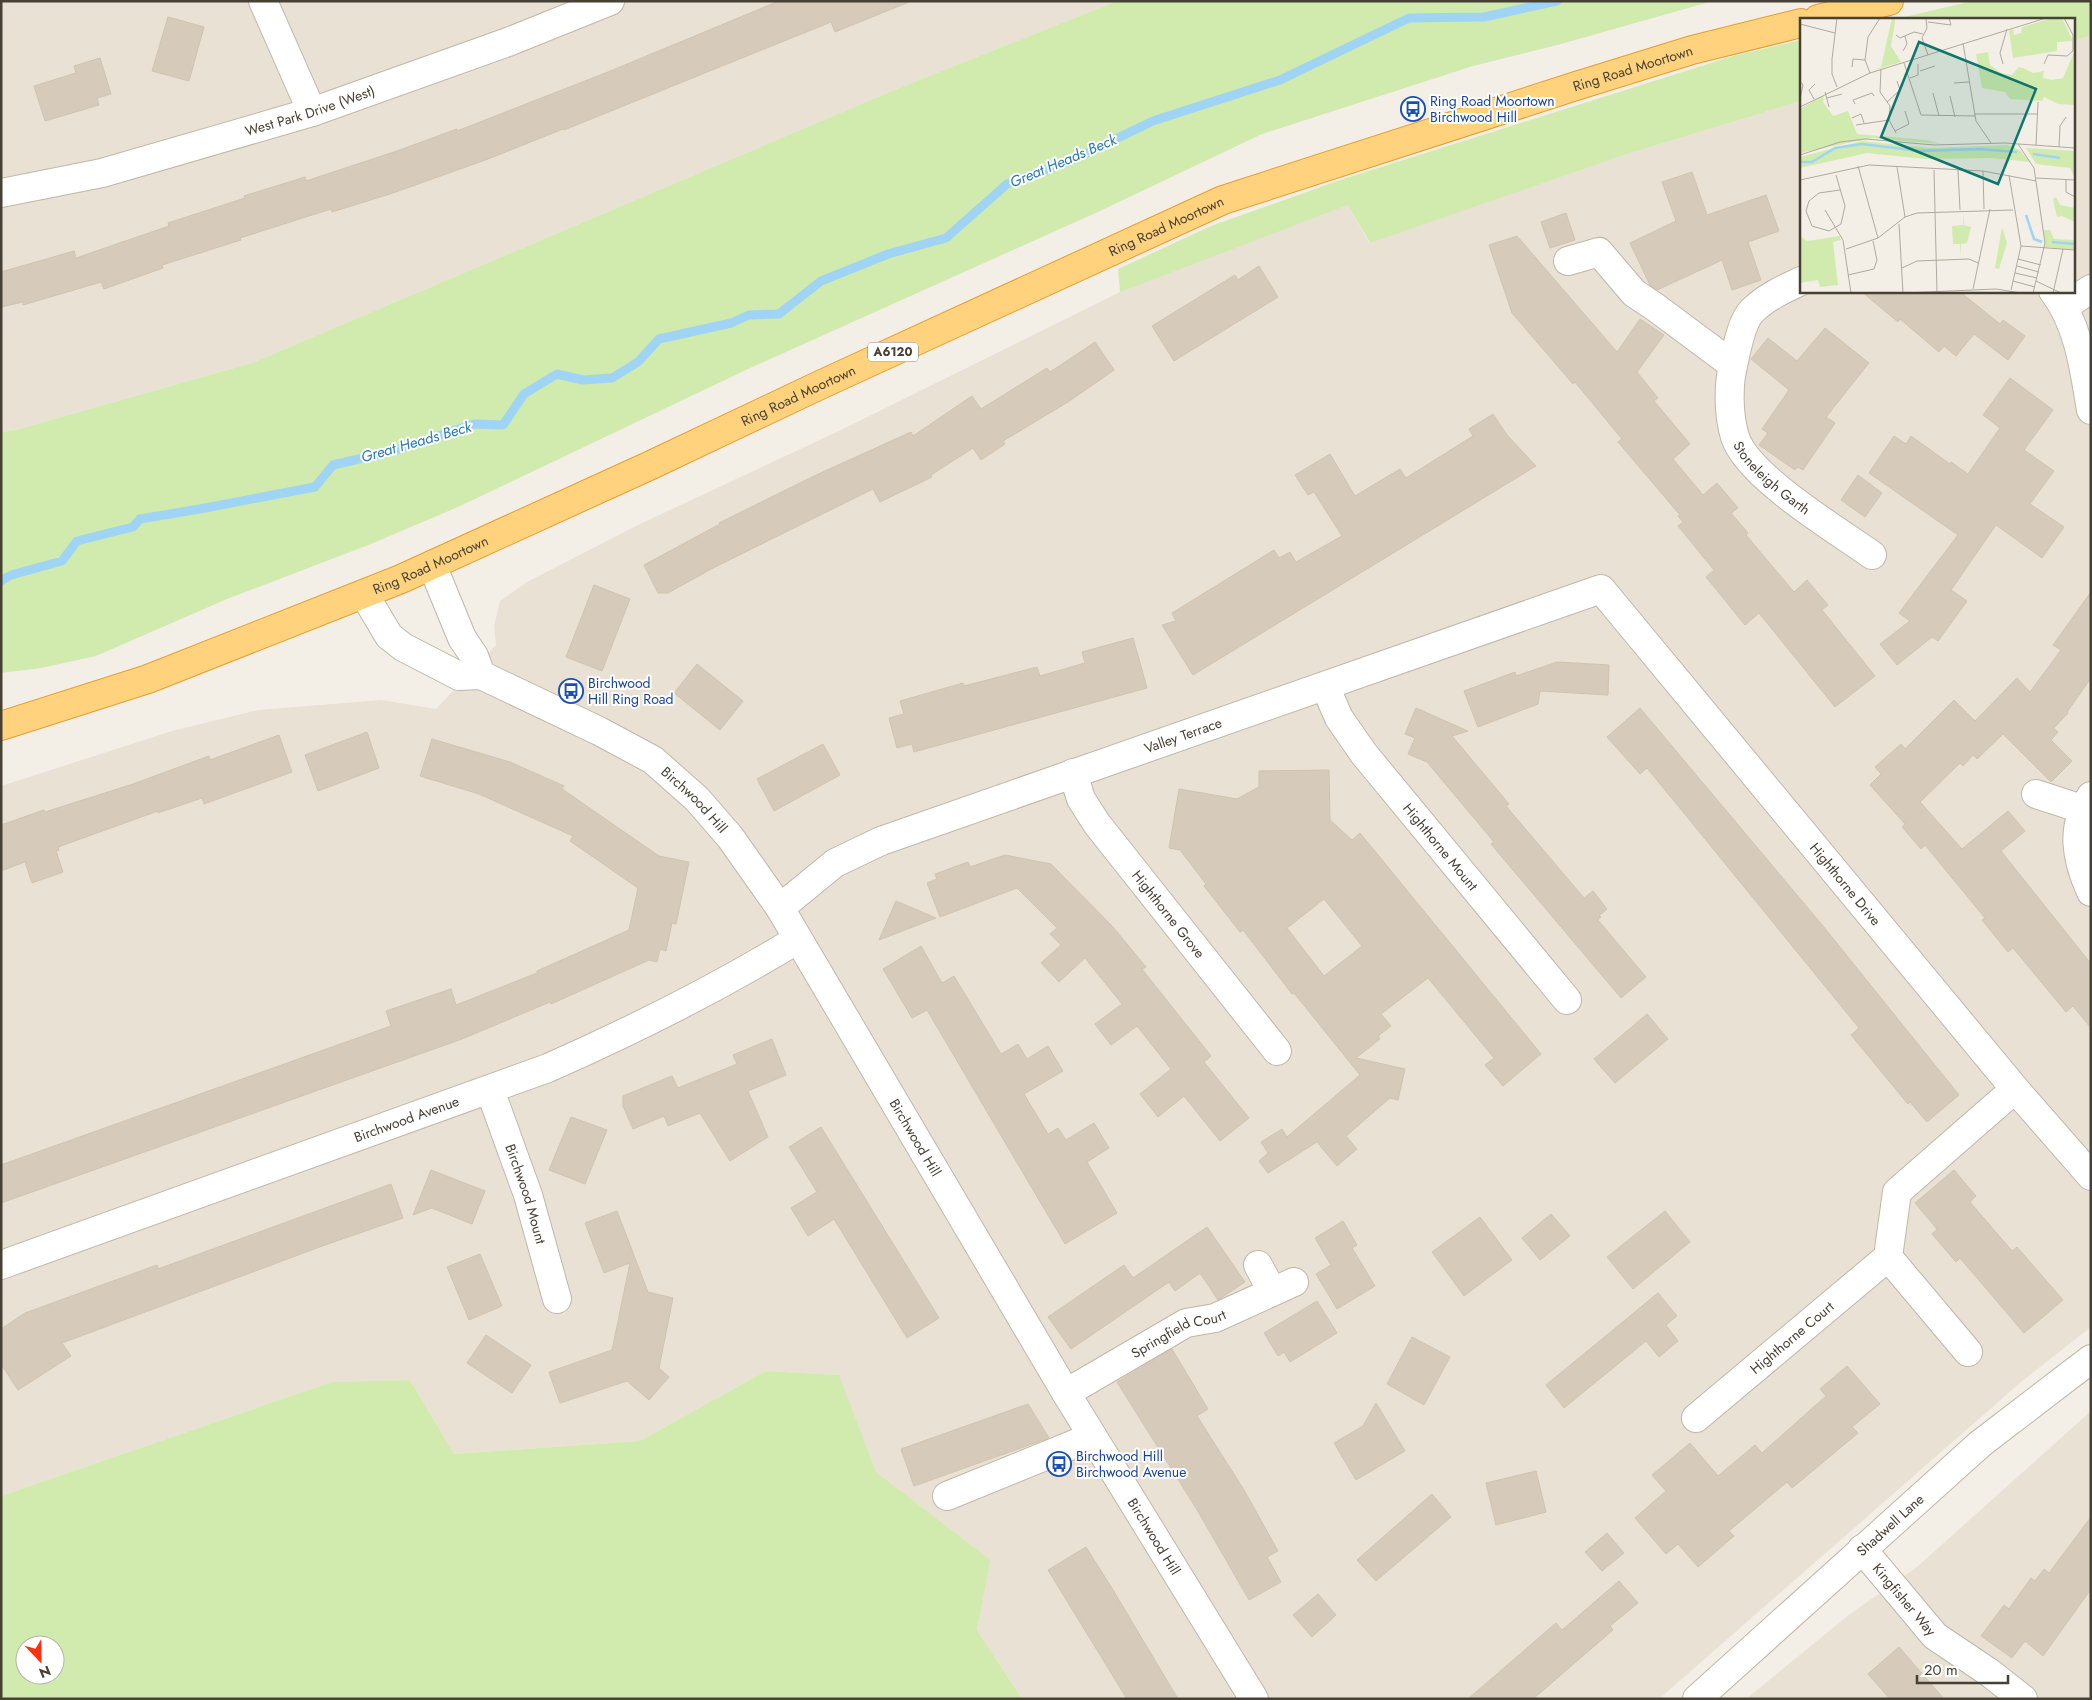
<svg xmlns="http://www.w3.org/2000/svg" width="2092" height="1700" viewBox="0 0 2092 1700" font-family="Jost,sans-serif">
  <rect width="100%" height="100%" fill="#f4efe6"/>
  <g fill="#e8e1d4">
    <path d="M1,1H1117L892,91L252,363L16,430L1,432Z"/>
    <path d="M2091,36V1327L2021,1382L1659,1699H1022L977,1630L989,1560L876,1472L838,1375L766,1371L640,1441L454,1454L410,1380L332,1382L1,1496V786L172,731L258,710L381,700L436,709L496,645L494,626L500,601L527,582L638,525L845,428L1134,285L1348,205L1369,243L1624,155L1801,101V291H2073V40Z"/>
    <path d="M2091,1411V1699H1746L1850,1614L1917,1567Z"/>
  </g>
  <g fill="#d0ebad" fill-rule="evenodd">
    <path d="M1117,1H1713L1561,44L1473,66L1262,134L1100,211L748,369L458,507L371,544L227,599L96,656L41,668L1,673V432L16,430L252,363L892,91Z"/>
    <path d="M1973,1H2091V36L2073,40V19H1896Z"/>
    <path d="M1801,40V101L1624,155L1370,243L1348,205L1120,292L1118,269L1211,226L1340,180L1733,56Z"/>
    <path d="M766,1371L839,1375L876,1472L990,1560L977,1630L1022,1699H1V1496L332,1382L410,1380L454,1454L640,1441ZM25,1645H55V1675H25Z"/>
  </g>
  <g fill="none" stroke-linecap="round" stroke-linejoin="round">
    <path stroke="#9fd4f4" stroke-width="9" d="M1,581L11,575L62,561L77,541L133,527L140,519L200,509L315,487L333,465L393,451L474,424L503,425L524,394L557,374L583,380L612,378L638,362L659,339L731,323L749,315L779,314L821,281L888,254L946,238L1007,184L1070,161L1153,121L1280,80L1409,18L1484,17L1557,1"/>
  </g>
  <g fill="#d6cbbb" stroke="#d1c3ae" fill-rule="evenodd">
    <path d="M779,1L909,2L835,32L831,22L564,130L563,129L488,159L393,193L332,212L331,209L240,238L241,240L162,265L163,268L104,289L101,282L23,305V302L1,307V272L74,251L76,258L169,226L168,223L245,198L244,196L305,177L306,181L397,151L457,129V131L608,72Z"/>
    <path d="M168,17L204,27L189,81L152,71Z"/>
    <path d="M100,58L111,94L97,98L99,105L45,121L34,86L76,73L74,66Z"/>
    <path d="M1692,172L1707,215L1766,195L1779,231L1748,242L1761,280L1732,290L1722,260L1657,290L1650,285L1630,243L1676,221L1662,182Z"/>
    <path d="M1566,213L1575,240L1550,248L1541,222Z"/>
    <path d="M1517,236L1617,352L1640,319L1664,335L1637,372L1658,398L1654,401L1690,444L1673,459L1703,495L1717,483L1738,508L1731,513L1748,533L1746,535L1794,592L1807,580L1828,605L1822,610L1875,676L1835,707L1759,613L1745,625L1706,577L1714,570L1678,526L1683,522L1678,516L1680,515L1618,442L1622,439L1575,382L1573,384L1512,313L1489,245Z"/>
    <path d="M1259,266L1278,297L1174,361L1152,326L1235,275L1238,280Z"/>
    <path d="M1861,291H1959L2000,324L2003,320L2025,336L2008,360L1974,334L1956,356L1944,346L1939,352L1900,319L1898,322Z"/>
    <path d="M1825,328L1869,363L1826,417L1835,423L1803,470L1798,467L1795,470L1759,445L1768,433L1762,429L1789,390L1751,359L1768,338L1797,361Z"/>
    <path d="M1095,342L1114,370L1068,402L1003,441L1005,444L981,460L973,448L931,475L932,477L880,502L873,489L715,567L668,593H658L644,565L720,524L719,523L814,476L911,432L913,436L972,396L981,409L1047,368L1050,372Z"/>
    <path d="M2010,378L2053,410L2024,450L2054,471L2030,504L2064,527L2042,558L1996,525L1951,590L1967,601L1938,641L1932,637L1897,665L1880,644L1910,621L1899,613L1958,535L1869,473L1894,436L1906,444L1911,436L1950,464L1951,462L1968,474L2000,428L1983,415Z"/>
    <path d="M1493,414L1507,435L1536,466L1193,675L1162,625L1176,621L1172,613L1274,550L1279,558L1290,552L1296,562L1342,536L1314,492L1308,495L1295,475L1330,454L1355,496L1400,469L1406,478L1473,436L1469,429Z"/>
    <path d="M1858,475L1882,493L1865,517L1841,500Z"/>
    <path d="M594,585L630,599L602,671L566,657Z"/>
    <path d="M2091,592V678L2067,712L2068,713L2054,728L2058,732L2051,740L2072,761L2051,782L2003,734L1977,759L1973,755L1963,766L1960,763L1920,802L1962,849L2008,811L2025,831L2001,851L2091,964V1028L2073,1006L2066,1012L2013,948L2008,952L1982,920L1985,918L1925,845L1921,849L1902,827L1905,824L1870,785L1881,774L1875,767L1901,744L1905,749L1954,700L1975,721L2017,678L2030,692L2061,650L2053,645Z"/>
    <path d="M1133,638L1147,688L914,752L912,744L897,748L889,718L904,714L900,701L963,683L964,686L1037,667L1040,676L1085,663L1082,652Z"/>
    <path d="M1557,662L1609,665L1608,695L1540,691L1538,704L1478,727L1464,691L1515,672L1516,676Z"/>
    <path d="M697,664L743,701L720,730L674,693Z"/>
    <path d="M1416,708L1468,731L1452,736L1509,804L1506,806L1584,898L1593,891L1607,909L1599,916L1601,917L1598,920L1646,977L1621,998L1491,844L1494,842L1427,762L1408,754L1415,738L1405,734Z"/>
    <path d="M1640,708L1823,926L1959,1095L1927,1122L1910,1102L1908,1104L1851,1035L1859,1028L1679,807L1647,768L1640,774L1607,737Z"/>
    <path d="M367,732L379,768L318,791L305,755Z"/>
    <path d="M279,735L292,772L204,804L202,798L158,813V811L58,847L59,850L56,851L63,872L32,883L25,862L1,871V825L44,810L45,812L133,784L209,756L210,760Z"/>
    <path d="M432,739L510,762L564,786L562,789L659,856L689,862L676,924L672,923L666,951L660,949L657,962L649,960L551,1004L550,1002L462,1039L1,1203V1165L391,1026L386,1011L451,989L456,1005L537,973V971L629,930L638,888L570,841L573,836L479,794L420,776Z"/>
    <path d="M823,744L840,775L774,811L757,779Z"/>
    <path d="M1329,770L1330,820L1352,840L1360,833L1541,1054L1503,1086L1485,1065L1494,1058L1428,978L1381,1014L1391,1026L1378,1036L1380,1039L1356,1058L1405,1069L1398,1100L1390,1098L1346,1136L1357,1149L1337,1166L1317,1142L1268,1173L1259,1161L1268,1153L1261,1142L1282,1129L1287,1137L1360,1075L1294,993L1292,994L1243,930L1240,932L1204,886L1206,884L1180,850L1169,848L1179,789L1237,799L1259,787V771ZM1324,899L1362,946L1324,976L1287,928Z"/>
    <path d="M1005,855L1051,864L1113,927L1146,967L1142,969L1211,1056L1204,1062L1249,1118L1220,1141L1184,1096L1158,1117L1140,1094L1171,1069L1137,1026L1111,1045L1095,1024L1122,1004L1085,958L1059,982L1041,963L1061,945L1050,934L1057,928L1017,888L940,917L927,883L937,879L935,874L968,862L970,867Z"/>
    <path d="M896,901L936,918L879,940Z"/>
    <path d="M921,946L942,983L954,976L1001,1054L1018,1044L1027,1059L1048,1046L1063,1071L1024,1094L1048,1134L1058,1128L1066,1140L1094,1123L1109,1148L1087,1162L1117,1213L1065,1244L927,1010L912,1018L883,969Z"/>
    <path d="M1647,1014L1668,1039L1615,1083L1594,1059Z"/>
    <path d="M772,1039L786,1075L748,1091L768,1137L730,1161L700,1113L668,1126L664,1116L633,1129L623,1106V1096L672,1076L678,1088L737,1064L733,1055Z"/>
    <path d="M571,1117L607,1130L585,1184L549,1170Z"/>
    <path d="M821,1127L939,1318L907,1338L834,1219L808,1236L791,1208L817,1192L789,1147Z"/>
    <path d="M431,1170L485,1191L472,1224L432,1208L413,1215Z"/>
    <path d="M1954,1170L1976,1196L1970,1202L2012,1251L2017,1247L2063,1300L2024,1333L1960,1258L1956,1262L1932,1234L1937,1229L1915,1203Z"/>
    <path d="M391,1184L403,1218L325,1245L62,1343L71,1356L18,1390L1,1364V1329L25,1313L157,1265L158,1269Z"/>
    <path d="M617,1211L648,1292L673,1298L659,1368L669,1377L649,1400L627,1381L560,1403L549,1372L612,1350L630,1263L604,1273L585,1223Z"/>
    <path d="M1665,1211L1690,1242L1633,1289L1607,1257Z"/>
    <path d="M1551,1214L1570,1236L1540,1260L1522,1238Z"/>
    <path d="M1480,1217L1512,1260L1464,1296L1432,1252Z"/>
    <path d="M1343,1221L1357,1245L1352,1248L1375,1286L1337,1309L1316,1274L1331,1265L1315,1238Z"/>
    <path d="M1207,1227L1245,1282L1218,1300L1200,1273L1175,1291L1169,1282L1071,1349L1048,1317L1124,1265L1133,1278Z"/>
    <path d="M480,1254L502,1306L469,1320L447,1267Z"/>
    <path d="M1658,1293L1677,1316L1666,1325L1678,1341L1659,1357L1646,1341L1564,1408L1546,1385Z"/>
    <path d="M1317,1301L1337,1333L1290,1362L1284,1352L1278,1356L1264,1333Z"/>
    <path d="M486,1335L531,1365L512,1393L467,1363Z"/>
    <path d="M1412,1337L1450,1357L1424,1405L1387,1384Z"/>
    <path d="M1172,1349L1208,1409L1197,1416L1244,1490L1278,1551L1267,1557L1281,1582L1249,1600L1196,1508L1117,1382Z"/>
    <path d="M1847,1366L1880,1404L1852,1427L1858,1433L1792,1488L1787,1482L1729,1531L1734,1536L1698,1567L1678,1544L1666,1554L1635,1518L1666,1491L1652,1475L1690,1443L1718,1476L1755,1445L1762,1453L1826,1396L1820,1389Z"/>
    <path d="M1376,1403L1405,1451L1356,1480L1334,1443L1363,1426Z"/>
    <path d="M1028,1404L1049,1438L914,1486L901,1449Z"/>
    <path d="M1536,1471L1546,1512L1496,1525L1486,1483Z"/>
    <path d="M1432,1494L1451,1517L1376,1581L1357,1560Z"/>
    <path d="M2091,1517V1589L2043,1656L2025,1641L2012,1658L1981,1636L2004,1605L2009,1609L2031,1578L2035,1581L2044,1569L2049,1573Z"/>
    <path d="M1607,1533L1624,1553L1602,1571L1585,1552Z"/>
    <path d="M1086,1547L1113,1590L1178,1699H1127L1048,1570Z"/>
    <path d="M1619,1581L1638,1603L1610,1626L1613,1630L1533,1699H1468L1556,1623L1562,1630Z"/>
    <path d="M1318,1594L1336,1615L1312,1637L1293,1615Z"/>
    <path d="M1899,1647L1944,1699H1890L1868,1674Z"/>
  </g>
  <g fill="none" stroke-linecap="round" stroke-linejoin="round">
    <defs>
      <g id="minor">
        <path d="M263,1L312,112"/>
        <path id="s1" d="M1,193L102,173L312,112L508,42L610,1"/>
        <path d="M1568,261L1599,252L1634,293L1655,307L1733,365"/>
        <path id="s2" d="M1801,281C1784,289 1766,297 1752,311C1742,321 1737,347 1734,361C1728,383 1728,414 1735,437C1748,477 1837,530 1872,555"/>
        <path d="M2053,291C2079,325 2084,369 2091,410"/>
        <path d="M2065,306L2091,289"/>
        <path d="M432,565L462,638L474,656L481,675"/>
        <path id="s3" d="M364,594L389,636L403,647L459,676L481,675L599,731L653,760L697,799L730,837L780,908L1066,1393L1254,1699"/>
        <path id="s4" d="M1325,686L1339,718L1364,754L1567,1000"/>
        <path id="s5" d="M1073,773L1081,799L1097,824L1277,1051"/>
        <path d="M2036,794L2082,809"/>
        <path d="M2091,796C2070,827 2076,859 2091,892"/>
        <path id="s6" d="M780,908L835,863L881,841L1601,589L2015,1089L2091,1176"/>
        <path id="s7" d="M490,1090L528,1195L557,1299"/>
        <path id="s8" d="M1,1265L548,1068C634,1030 718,988 798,939"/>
        <path d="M1258,1265L1272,1291"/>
        <path d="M1968,1352L1888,1257L1897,1192L2015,1089"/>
        <path id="s9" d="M1066,1393L1186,1323L1215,1318L1294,1282"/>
        <path id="s10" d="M1696,1418L1888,1257"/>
        <path d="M947,1496L1092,1437"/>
        <path id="s11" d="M1862,1549L1935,1636L1990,1673L2023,1699"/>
      </g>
      <g id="tertiary">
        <path id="s12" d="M1697,1699L1980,1444L2091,1359"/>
      </g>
      <g id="trunk">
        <path d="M1818,19L1889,1"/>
        <path id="s13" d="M1,726L148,679L401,579L649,466L820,385L1223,200L1576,86L1692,50L1801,23"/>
      </g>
    </defs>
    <use href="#minor" stroke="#c0b7a8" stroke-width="30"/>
    <use href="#tertiary" stroke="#c0b7a8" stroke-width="30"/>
    <use href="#trunk" stroke="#e69d2f" stroke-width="30"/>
    <use href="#minor" stroke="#fff" stroke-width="28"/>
    <use href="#tertiary" stroke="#fff" stroke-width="28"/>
    <use href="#trunk" stroke="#ffd37d" stroke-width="28"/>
  </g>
  <defs>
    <symbol id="bus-ring" viewBox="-11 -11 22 22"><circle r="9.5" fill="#fff" stroke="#1a4fb4" stroke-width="1.5"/><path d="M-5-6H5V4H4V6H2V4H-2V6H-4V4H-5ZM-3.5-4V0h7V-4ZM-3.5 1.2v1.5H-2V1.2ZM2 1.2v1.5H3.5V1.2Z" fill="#1a4fb4"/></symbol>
  </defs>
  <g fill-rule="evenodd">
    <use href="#bus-ring" x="1399" y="95" width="28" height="28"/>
    <use href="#bus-ring" x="557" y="677" width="28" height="28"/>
    <use href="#bus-ring" x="1045" y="1450" width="28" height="28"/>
  </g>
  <g text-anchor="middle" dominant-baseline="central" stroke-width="4" stroke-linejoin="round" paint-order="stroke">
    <rect fill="#fff" stroke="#7e7972" stroke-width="1" x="868" y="342.5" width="50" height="19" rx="4"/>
    <g font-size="12" font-weight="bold" fill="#474035">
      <text x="893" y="352">A6120</text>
    </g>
    <g font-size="14" fill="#474035" stroke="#fff">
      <text stroke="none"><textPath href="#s13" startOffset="1762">Ring Road Moortown</textPath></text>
      <text stroke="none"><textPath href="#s1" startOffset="320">West Park Drive (West)</textPath></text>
      <text stroke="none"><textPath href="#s13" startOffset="1269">Ring Road Moortown</textPath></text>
      <text stroke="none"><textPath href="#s13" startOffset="864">Ring Road Moortown</textPath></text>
      <text stroke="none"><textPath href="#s2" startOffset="244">Stoneleigh Garth</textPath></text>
      <text stroke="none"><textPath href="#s13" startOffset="459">Ring Road Moortown</textPath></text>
      <text stroke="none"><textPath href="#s6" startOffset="442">Valley Terrace</textPath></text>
      <text stroke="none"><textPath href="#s3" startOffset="401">Birchwood Hill</textPath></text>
      <text stroke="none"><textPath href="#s4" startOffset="199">Highthorne Mount</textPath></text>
      <text stroke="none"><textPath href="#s6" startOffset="1268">Highthorne Drive</textPath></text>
      <text stroke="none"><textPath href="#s5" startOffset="172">Highthorne Grove</textPath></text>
      <text stroke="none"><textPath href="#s8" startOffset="431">Birchwood Avenue</textPath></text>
      <text stroke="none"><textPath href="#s3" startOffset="806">Birchwood Hill</textPath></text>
      <text stroke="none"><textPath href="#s7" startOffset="110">Birchwood Mount</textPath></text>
      <text stroke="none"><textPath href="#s9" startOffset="128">Springfield Court</textPath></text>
      <text stroke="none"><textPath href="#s10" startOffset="125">Highthorne Court</textPath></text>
      <text stroke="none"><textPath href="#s12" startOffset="260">Shadwell Lane</textPath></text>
      <text stroke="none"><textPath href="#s3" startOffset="1271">Birchwood Hill</textPath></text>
      <text stroke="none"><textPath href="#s11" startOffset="66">Kingfisher Way</textPath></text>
    </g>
    <g font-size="14" fill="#164399" stroke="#fff" text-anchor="start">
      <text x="1430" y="101">Ring Road Moortown<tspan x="1430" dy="16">Birchwood Hill</tspan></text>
      <text x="588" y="683">Birchwood<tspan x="588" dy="16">Hill Ring Road</tspan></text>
      <text x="1076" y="1456">Birchwood Hill<tspan x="1076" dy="16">Birchwood Avenue</tspan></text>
    </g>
    <g font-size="15" font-style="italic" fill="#277ab1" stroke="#fff">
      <text transform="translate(1063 161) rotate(-23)">Great Heads Beck</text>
      <text transform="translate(416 442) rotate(-16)">Great Heads Beck</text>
    </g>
  </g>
  <g transform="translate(1800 18)">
    <rect width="275" height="275" fill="#f4efe6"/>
    <path d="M92,0H95V4L91,28L101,44L71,53L81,49ZM252,0H262L273,23L257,24V33L213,40L209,13L213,11L214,17L221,15L222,9ZM275,32V87L258,86L244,79L242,83L210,81L205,74L182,70L176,36L188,34L190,47L201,55L212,57L219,49L223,50L233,55L244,53L243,60L252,62L263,60ZM24,77L23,84L33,98L48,93L57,116L127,122L141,126L72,120L0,135V91ZM62,123L130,130L207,127L220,132L230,144L192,140L126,141L67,135L0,150V139ZM226,130L275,133V160L270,150L236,146ZM256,179L260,187L275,190V204L262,198L257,199L253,181ZM163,194L164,207L171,209L167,225L161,226V241L160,226H153L152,208L163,207ZM202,209L207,225L199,251L195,250ZM244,212H250L254,221L275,222V232L245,229ZM0,218L7,223L40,218L41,222L33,224L38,267L20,269L18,262L0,265Z" fill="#d0ebad"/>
    <path fill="none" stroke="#9fd4f4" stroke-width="2.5" d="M233,136L260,140M0,144H12L35,130L62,126L119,133L179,131L217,134M226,197L234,221L242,224M252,224L275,226"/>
    <path fill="none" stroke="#afa99f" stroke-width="1" d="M126,0L127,10L122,20L128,37M128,4L151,7L149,0M0,6L35,15M96,17L100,20L114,14L123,16M163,25L176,103L191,125M103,33L107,26L105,18M104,45L121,97L175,98M203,46L200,35L207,11M244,46L248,37L267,38L273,33V17L264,0M52,49L53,41L65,42M81,51L80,74L90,88L89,102L96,115M120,53L135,48M70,55L65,42L68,19L80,0M110,60L118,57V46M0,63L3,67L0,81M154,65L169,64M37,69L32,56V41L37,0M25,74L29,89M133,75L139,98M150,78L155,99M27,80L42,76M14,81L9,72L15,66M87,84L100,72L97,63M55,86L53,82L72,75L74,78M0,89L70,55L246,0M174,96H237M52,100L61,96L64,105M56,107L89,102M95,113L109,106L105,93M218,126L234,150L245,225L233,275M236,127L238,84M259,129L260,108L266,99M0,137L40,124L66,121L134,127L205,125L275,130M58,148L78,220M97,149L105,199M134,152L137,275M158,152L160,192M183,153L184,191M36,157L45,188L41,206L29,213L12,208L6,193L9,183L19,175L40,172M209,157L221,228L211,272M236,160L275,162M266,161V174L275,179M0,162L69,147L183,153L236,163M25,192L43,222L51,275M99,206L103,275M221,228L275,232M46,231L78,220L105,199L117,195L213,192M218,241L241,247M217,248L239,254M102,250L117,243L169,241L178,245M215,255L237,260M48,257L74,251L77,242L73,223M213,263L235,269M236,263L261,275M173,271L190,191M104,275L196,271L221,275M253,275L263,231"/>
    <path fill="#0f766e" fill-opacity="0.15" stroke="#0f766e" stroke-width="2.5" d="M119,24L236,71L198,166L81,119Z"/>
    <rect width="275" height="275" fill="none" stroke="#474035" stroke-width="2.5"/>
  </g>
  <rect width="2092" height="1700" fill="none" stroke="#474035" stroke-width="5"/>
  <g transform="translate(40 1660) rotate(158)"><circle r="24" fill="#ffffff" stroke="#b5b3ae"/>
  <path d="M0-4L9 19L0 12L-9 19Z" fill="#ff3012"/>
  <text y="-8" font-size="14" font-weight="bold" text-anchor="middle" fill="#474035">N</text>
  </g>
  <path d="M1917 1675v8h91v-8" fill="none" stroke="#474035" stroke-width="2.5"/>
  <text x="1924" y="1675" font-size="15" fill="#474035" stroke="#ffffff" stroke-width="4" paint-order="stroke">20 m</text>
</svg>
